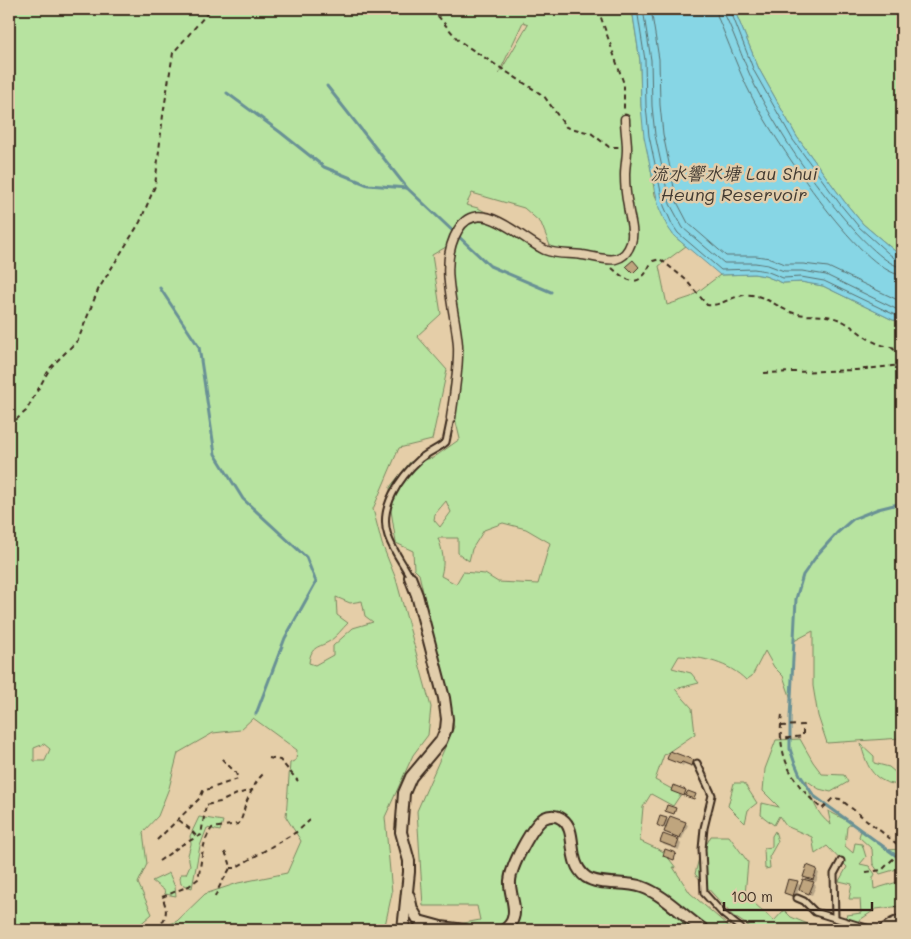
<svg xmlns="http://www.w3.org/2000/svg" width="911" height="939" viewBox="0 0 911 939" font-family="Mali,'LXGW WenKai TC',sans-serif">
  <rect width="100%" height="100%" fill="#e5cea8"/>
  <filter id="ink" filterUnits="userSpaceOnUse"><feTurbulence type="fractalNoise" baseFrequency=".02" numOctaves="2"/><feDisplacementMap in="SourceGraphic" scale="10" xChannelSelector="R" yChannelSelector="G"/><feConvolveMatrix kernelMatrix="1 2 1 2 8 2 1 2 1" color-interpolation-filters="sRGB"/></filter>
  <g filter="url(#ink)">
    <g fill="#b7e3a0" stroke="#79865f" fill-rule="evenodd">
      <path d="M9,9H632L640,61L641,106L655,195L674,236L686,246L659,266L667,305L691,297L720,275L754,274L765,276L783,283L801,282L823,286L893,320L902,321V738L827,743L818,716L813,686V631L794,641L791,699L783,676L774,667L765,651L752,676L746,680C729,663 703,657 679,656L672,668L691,673L699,683L675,689L692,708L695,734L664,755L655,780L681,794L673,806L651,794L643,807L640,841L664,852L676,868L673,867L690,893L733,930H452L459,924L480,920L477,906H423L417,811L454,727L419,574L414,569L413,551L396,543L391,510L390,487L410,462L433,458L460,439L449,393L456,349L446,247L432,255L441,314L417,336L447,370L432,440L399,448L373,509L382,544L396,579L431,707L428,735L413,755L385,817L392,893L384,930H158L177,921L205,894L238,883L287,873L301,841L286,817L290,763L296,760L297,750L253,718L240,730L213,733L178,753L169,788L158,816L143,832L147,864L138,883L152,914L136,928L111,929L106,930H9ZM523,22L528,24L499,74V73ZM472,193L524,208L541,223L555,258L534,250L495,217L478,208L466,205ZM446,501L451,512L440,527L434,520L435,514ZM503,523L526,529L550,543L538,584L498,582L485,574L463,572L456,584L441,576C445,561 443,552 438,538H458V553L469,561L472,549L484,530ZM336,597L350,603L362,601L365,616L373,622L353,628L333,646V655L315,665L309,663C311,645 319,648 330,641C337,636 342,629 348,623L337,615ZM44,744L50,749L45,761H34V748Z"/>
      <path d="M734,9H902V257L863,224L844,201L797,137L759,69Z"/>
      <path d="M800,739L813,762L822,774L844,775L848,782L831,792L819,789L806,780C811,797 816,814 831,825L828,811L852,823L847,827L845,846L853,853L855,843L862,844L866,857L860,864L869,866L875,874L873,878L874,889L901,881L902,906L876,909L851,926L854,930H834L847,915L861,913L860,899H849L852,884L839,881L847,867L827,846L815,854L812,837L786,826L779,816L774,825L761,815L762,803L779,807L763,791L765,769L776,740Z"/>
      <path d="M861,744L874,756V763L889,767L902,778V785C875,784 867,769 861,744Z"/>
      <path d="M734,783H744L757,803L748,810L745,823L728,806Z"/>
      <path d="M199,817L223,821L220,831L207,828L200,846L192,888L181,884L180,878L181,874H186L190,865L188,855L191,844L190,836Z"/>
      <path d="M861,830L887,850L902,849V871L897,869L880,874L873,864L872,849L859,837Z"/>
      <path d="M775,831L778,841L769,857L770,868L765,869L764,848L772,847V836Z"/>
      <path d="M711,836H729L748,862L745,895L774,921L784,910L791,917L822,930H755L733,916L695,874L699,858Z"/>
      <path d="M169,873L175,887L176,896L165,894L164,890L152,881Z"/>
    </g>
    <path fill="#87d6e5" stroke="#699195" d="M632,9H734L759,69L797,137L844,201L863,224L902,257V321L893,320L823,286L801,282L783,283L765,276L754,274L720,275L674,236L667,226L659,208L644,137L641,106L640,61Z"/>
    <g fill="#0003">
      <path d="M669,758L693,761L696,764L694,767L684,764L683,766Z"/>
      <path d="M666,819L669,821L685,823L688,825L682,839L668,834L665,831L666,829L658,825Z"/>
      <path d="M678,841L681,844L679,850L664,845L661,842Z"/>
      <path d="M808,867L819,873L816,882L810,880L816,886L812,895L803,892L799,888L796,898L788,895L785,893L797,883L802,887L810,882L804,876Z"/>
    </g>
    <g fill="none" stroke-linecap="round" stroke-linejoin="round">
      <g stroke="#596f6e" stroke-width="1">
        <path d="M637,9L645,60L646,106L649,136L664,206L672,224L678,233L721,270L754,269L766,271L783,278L801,277L824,281L895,315L902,316"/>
        <path d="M643,9L651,60L652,106L655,135L670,204L683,228L724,263H755L768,265L784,271H802L826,275L896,309L902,310"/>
        <path d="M651,9L659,59L660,105L663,134L677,202L688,223L726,256H756L770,258L785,264H803L828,267L902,302"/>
        <path d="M716,9L718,18C729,43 738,70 751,95C769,131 861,274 902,275"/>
        <path d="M724,9L725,15C737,40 745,67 758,92C767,109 777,126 787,142C803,168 874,266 902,267"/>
        <path d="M730,9L754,71L793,140L840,204L859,227L888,253L898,261H902"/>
      </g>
      <g stroke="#699195" stroke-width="3">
        <path d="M327,86L407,188"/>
        <path d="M227,93L280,132L324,167L368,185L407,188L490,266L551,292"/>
        <path d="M160,288L199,347L215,454L243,499L306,557L316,582L285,638L256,714"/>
        <path d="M902,503L878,509L853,519L837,533L818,554L803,575L796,599L790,718V749L794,761L800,775L814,796L902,860"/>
      </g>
    </g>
    <g fill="#bfa57e" stroke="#3b2a1e">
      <path d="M633,260L639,267L633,273L626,266Z"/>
      <path d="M670,751L694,760L692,766L682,762L680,764L667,759Z"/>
      <path d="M673,785L686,790L684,796L671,791Z"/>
      <path d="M688,791L696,794L694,799L685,796Z"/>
      <path d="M667,805L676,808L674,814L665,811Z"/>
      <path d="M660,816L667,818L663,828L657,825Z"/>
      <path d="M670,816L686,822L680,838L664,832Z"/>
      <path d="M663,834L679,840L676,848L660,842Z"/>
      <path d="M665,849L676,853L674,860L663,856Z"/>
      <path d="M807,865L817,869L813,880L803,877Z"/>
      <path d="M788,879L798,881L793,896L784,893Z"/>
      <path d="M803,879L814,882L809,894L799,890Z"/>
    </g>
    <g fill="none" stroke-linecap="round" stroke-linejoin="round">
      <defs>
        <g id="service">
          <path d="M410,577C403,563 393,551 388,536C378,508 400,477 420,459C428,452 438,449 446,442L451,418"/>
          <path d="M697,763L712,795L704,828L702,849L704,893L723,914L743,930"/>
          <path d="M797,898L804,901L815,912L873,930"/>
          <path d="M835,918L834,874L841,861"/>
        </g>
        <path id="pedestrian" d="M451,418C454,394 459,370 458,346C456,310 437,264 458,230C479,194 521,239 545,250C557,255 570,253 582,255C601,257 622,269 631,243C635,230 629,218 628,205C626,196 625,185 625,175C625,166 627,158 627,149C627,139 625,129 625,119"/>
        <g id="minor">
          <path d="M409,896L412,909L419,921L441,927L465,930"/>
          <path d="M403,930L409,872V861L401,832L404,793L411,777L441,741L446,729L447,719L444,698L417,595L410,577"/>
          <path d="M504,930C508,927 512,923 513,918C517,907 509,893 510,881C511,866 532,826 544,818C550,815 557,815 562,819C579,831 565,861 586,877C599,886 625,881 642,887C665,895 684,917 704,930"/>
          <path d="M884,930L893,924L902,920"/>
        </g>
      </defs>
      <use href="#service" stroke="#3b2a1e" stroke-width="9"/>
      <use href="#pedestrian" stroke="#3b2a1e" stroke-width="11"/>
      <use href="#minor" stroke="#3b2a1e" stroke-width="14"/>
      <g stroke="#3b2a1e" stroke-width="2" stroke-dasharray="5 4" stroke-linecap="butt">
        <path d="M432,9L459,41L544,96L566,127L591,133L609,147H620"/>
        <path d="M598,9L624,84V112"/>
        <path d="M612,268C621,276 634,288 644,275C648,271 649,265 653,261L660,259L685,279L707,305C722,307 734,293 752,295C769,297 781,311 798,314C813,317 824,313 840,320C852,325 861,335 872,341C881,346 892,347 902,349"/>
        <path d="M891,347L902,357"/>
        <path d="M764,373L856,370L902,365"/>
        <path d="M9,426L26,411L50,368L78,340L98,290L140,222L155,186L163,115L173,53L211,9"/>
        <path d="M782,715C776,756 792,783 822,809L833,798L840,799L902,848"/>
        <path d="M781,726L803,725V736L781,739"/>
        <path d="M269,758L280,760L298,781"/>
        <path d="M179,820L190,829L197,837"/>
        <path d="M157,840L200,798L203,791L238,779L236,773L220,757"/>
        <path d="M159,861L183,844L201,835L206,805L220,802L237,794L253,790"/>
        <path d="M230,868H235L298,831L310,820"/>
        <path d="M866,872L882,870L902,850"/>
        <path d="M215,897C217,892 219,887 222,882C231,866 234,868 224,851"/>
        <path d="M157,930C166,918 169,912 162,897L189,886L198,879C202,862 201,843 212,828L238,824C243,818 243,813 245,806C249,795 255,782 263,774"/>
      </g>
      <use href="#service" stroke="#e1cdab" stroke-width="5"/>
      <use href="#pedestrian" stroke="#e1cdab" stroke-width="8"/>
      <use href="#minor" stroke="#e1cdab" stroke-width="10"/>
    </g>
  </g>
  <g text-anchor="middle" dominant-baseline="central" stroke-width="5" stroke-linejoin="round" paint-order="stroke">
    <g font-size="18" font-style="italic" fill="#433b32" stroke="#e1cdab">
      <text x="734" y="173">流水響水塘 Lau Shui<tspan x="734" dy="21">Heung Reservoir</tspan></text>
    </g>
  </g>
  <rect width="911" height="939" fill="none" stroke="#e1cdab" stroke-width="30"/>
  <rect x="15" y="15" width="881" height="909" fill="none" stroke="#3b2a1e" stroke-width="2" filter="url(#ink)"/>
  <path d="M724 902v8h148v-8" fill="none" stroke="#3b2a1e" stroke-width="2.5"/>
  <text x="731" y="902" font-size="15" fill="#3b2a1e" stroke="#e1cdab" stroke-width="4" paint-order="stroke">100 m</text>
</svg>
